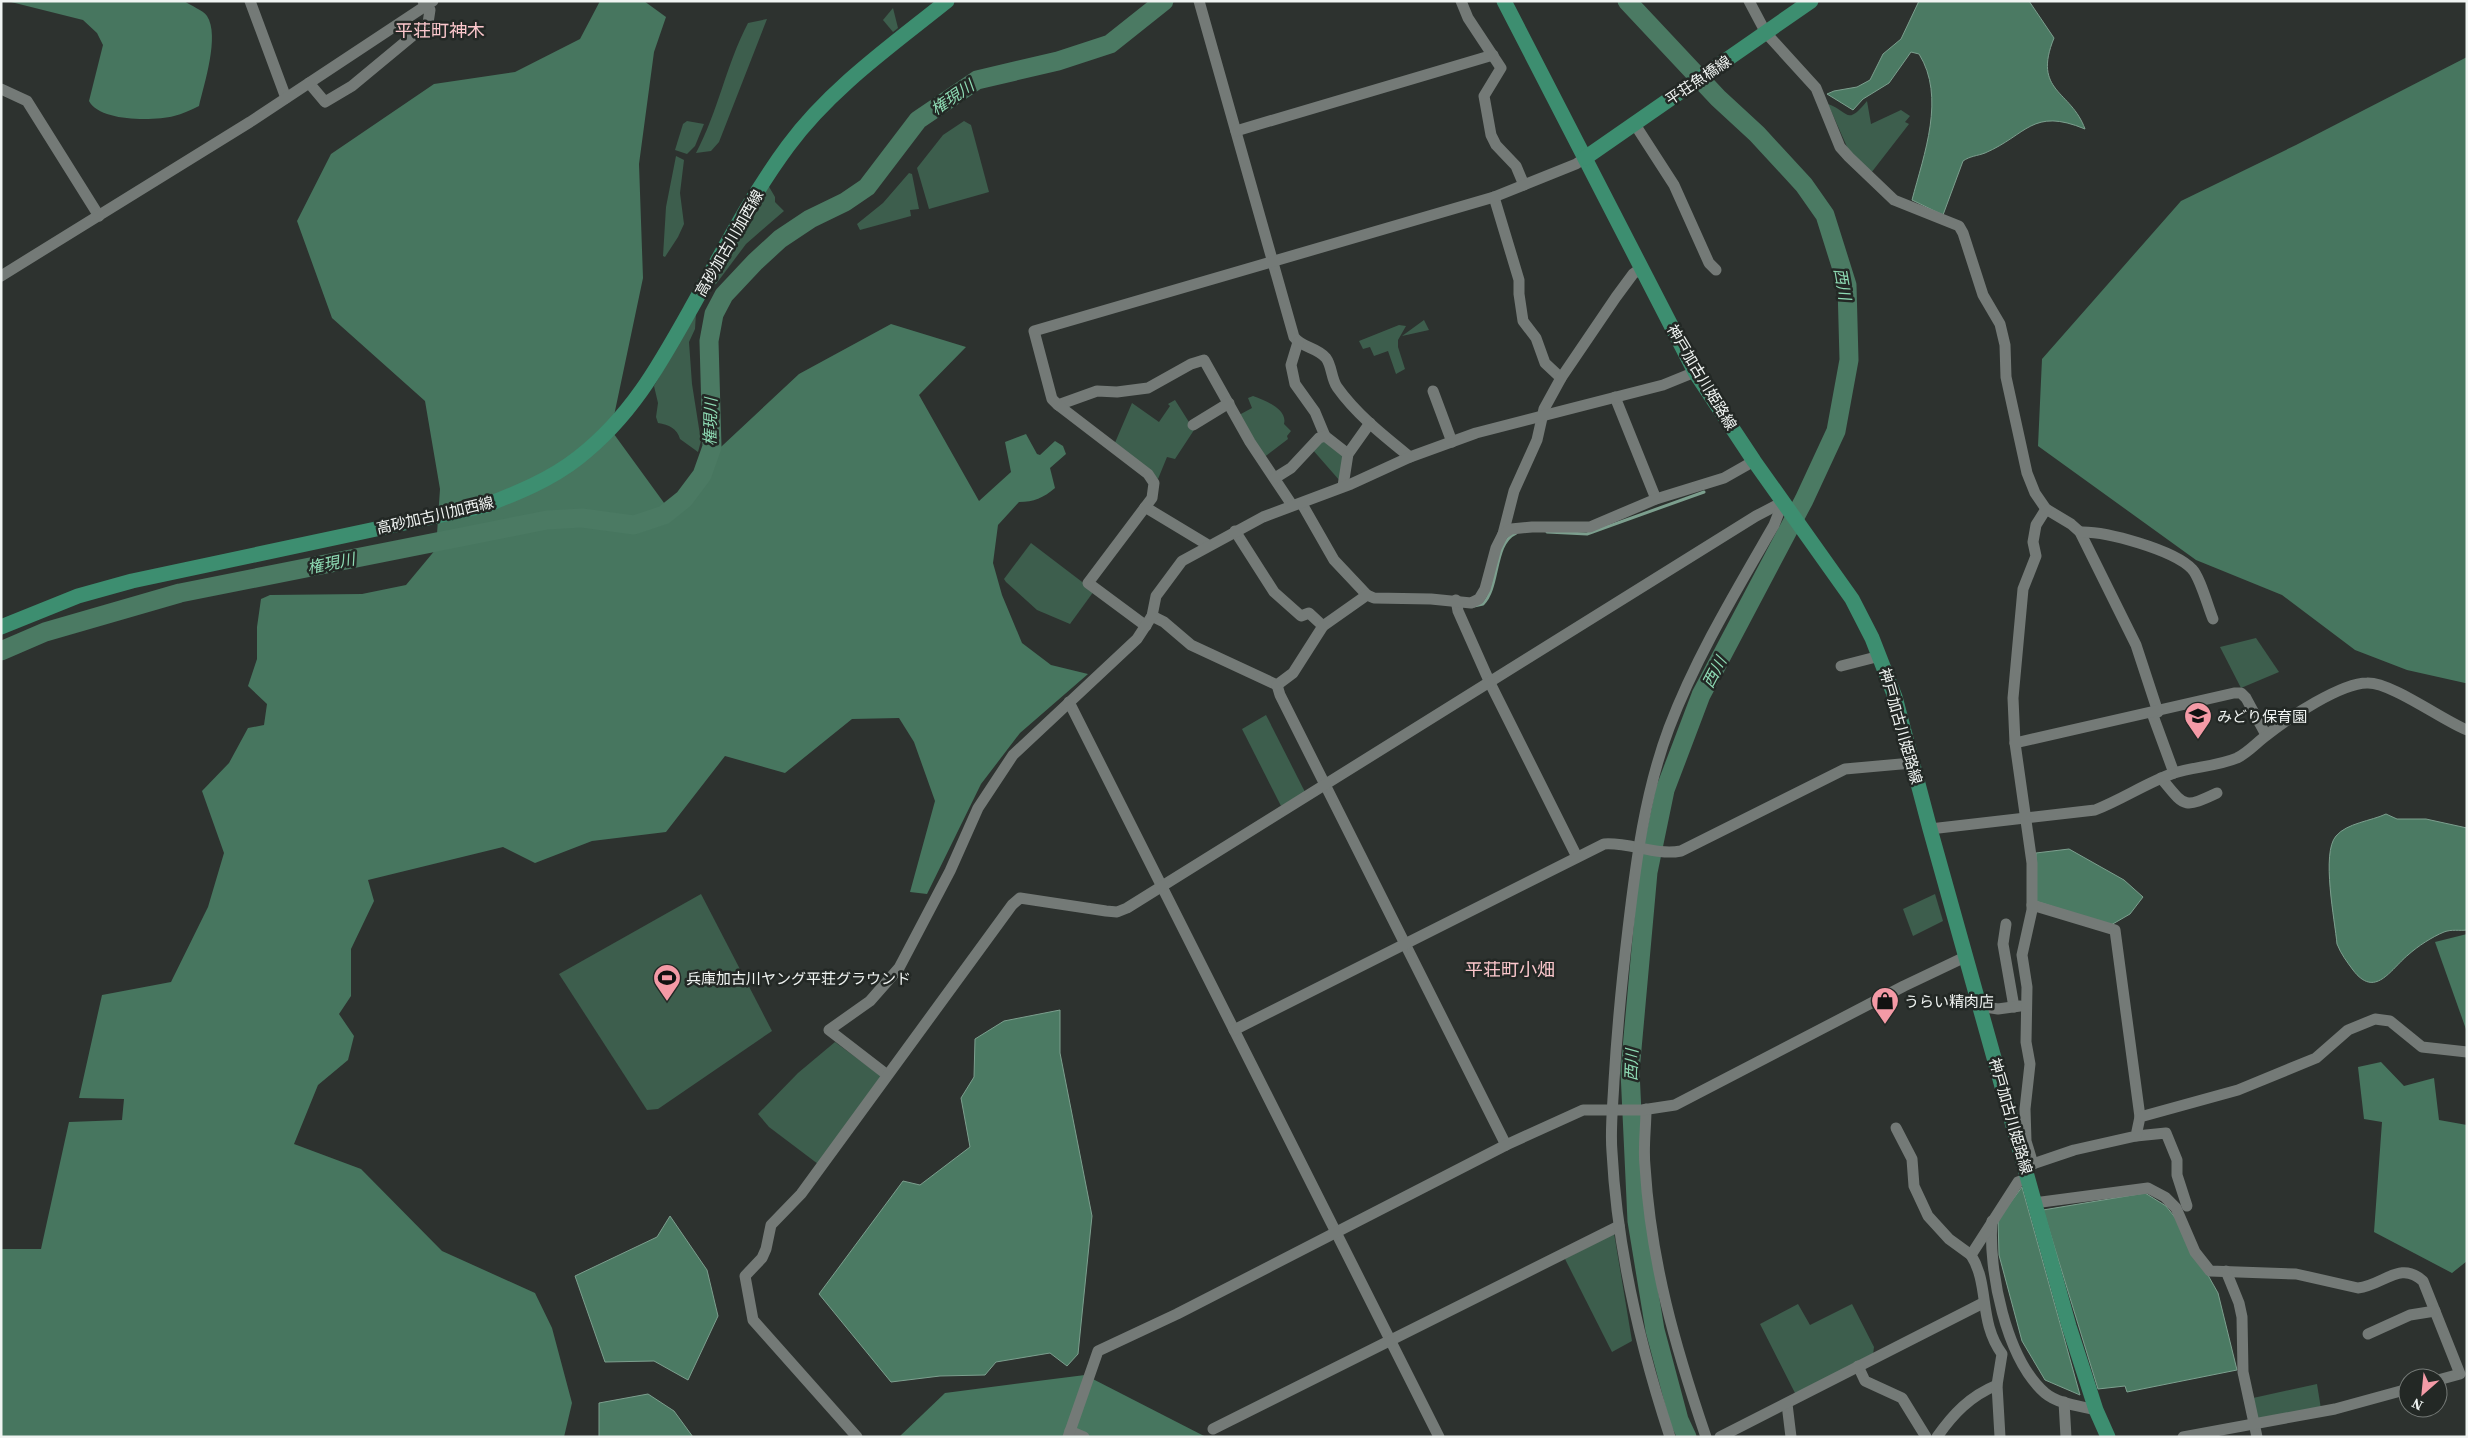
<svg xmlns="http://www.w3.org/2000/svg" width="2468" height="1438" viewBox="0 0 2468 1438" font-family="'Source Serif 4','Noto Sans JP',serif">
  <rect width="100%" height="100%" fill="#2d322f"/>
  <g fill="#3d5e4d">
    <path d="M893,8L898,28L893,32L883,20Z"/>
    <path d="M767,19L719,142L711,151L696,153C718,112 726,65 748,23Z"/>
    <path d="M1867,101L1871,124L1901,110L1910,116L1905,122L1909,124L1871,173L1848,149L1828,104C1849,111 1846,127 1867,101Z"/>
    <path d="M687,121L704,124L695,146L687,154L675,150L683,124Z"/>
    <path d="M964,121L971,125L989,192L929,209L917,168L943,135Z"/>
    <path d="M676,156L684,160L680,193L684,224L678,237L665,257L663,256L666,207Z"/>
    <path d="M909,173L912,174L919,209L910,210L911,216L860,230L857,224L883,203Z"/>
    <path d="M768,185L775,197V202L784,211L746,244L716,284L712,285Z"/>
    <path d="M696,313L695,329L689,342L692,384L701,441L698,452L680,439C677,428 669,425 658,423L656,417L658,403L654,386Z"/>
    <path d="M1424,320L1429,330L1402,336Z"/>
    <path d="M1399,325L1406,326L1398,340V347L1405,369L1396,374L1388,351L1374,356L1370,347L1363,349L1359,341Z"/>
    <path d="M1253,396C1264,400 1288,409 1284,424L1291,431L1287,436L1288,439L1263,458L1239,415L1252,408L1248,398Z"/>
    <path d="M1175,400L1194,430L1175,459L1167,457L1158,479L1114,445L1132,403L1159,422L1170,406L1168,404Z"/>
    <path d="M1323,438L1345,455L1340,481L1312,449Z"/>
    <path d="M1031,543L1094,591L1070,624L1037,610L1006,582L1004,579Z"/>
    <path d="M2256,638L2279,672L2241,688L2220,647Z"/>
    <path d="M1266,715L1305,792L1281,806L1242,729Z"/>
    <path d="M701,894L772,1031L658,1109L647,1110L559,974Z"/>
    <path d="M1935,894L1943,921L1913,936L1903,909Z"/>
    <path d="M835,1042L881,1076L818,1164L769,1127L758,1114L798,1073Z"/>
    <path d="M1614,1233L1632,1341L1612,1352L1565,1259Z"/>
    <path d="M1798,1304L1810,1325L1852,1304L1874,1347L1873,1355L1796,1395L1760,1324Z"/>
    <path d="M2317,1384L2321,1409L2261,1421L2257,1417L2253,1398Z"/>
  </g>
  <g fill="#47765f">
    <path d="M7,1H184C191,6 203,10 207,16C220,36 204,84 199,106C191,110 182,114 174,116C154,121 100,122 89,101L103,45L97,33L83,20Z"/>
    <path d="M600,1H644L666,17L654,52L639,164L643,278L611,430L667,507L707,460L799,374L891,324L966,347L919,395L979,501L1011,472L1005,442L1026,434L1037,454L1040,455L1055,441L1063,446L1066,454L1050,468L1055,488C1043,498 1034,502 1019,502L998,525L993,563L1002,595L1022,643L1051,665L1088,674L1020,733L981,784L927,894L910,892L935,801L914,742L899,718L852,719L785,773L725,756L666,832L592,841L535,863L503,847L368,880L374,901L351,949V996L339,1014L354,1036L348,1060L318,1085L294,1144L361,1169L442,1251L535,1293L552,1328L572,1403L564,1437H1V1249H41L69,1122L122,1120L124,1099L79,1098L102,995L171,982L208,907L224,853L202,791L229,763L248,728L264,725L267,704L248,686L257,659V627L261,599L270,595L362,594L406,585L436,549L440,489L425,401L332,318L297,221L331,154L434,84L515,72L580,39Z"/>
    <path d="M2467,57V683H2465L2407,670L2355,650L2282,595L2196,560L2038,446L2042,359L2181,201L2296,145Z"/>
    <path d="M2467,934V1032L2435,942Z"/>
    <path d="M2381,1062L2404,1086L2434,1078L2439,1120L2467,1125V1261L2452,1273L2374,1232L2382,1122L2364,1119L2358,1067Z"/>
    <path d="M1085,1375L1206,1437H899L945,1393Z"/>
  </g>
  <g fill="#4b7a63" stroke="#7c9f8e">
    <path d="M1919,1H2029L2054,38C2032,92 2071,90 2085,129C2032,107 2027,135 1985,153C1977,156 1970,156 1963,161L1943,215L1912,200C1924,154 1946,97 1919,54L1911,52L1889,83L1863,99L1853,110L1827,94L1834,91L1857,87L1870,80L1883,54L1901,39Z"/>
    <path d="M2386,814L2397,819H2426L2467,828V930C2459,931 2452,929 2444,932C2432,937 2418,946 2408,955C2390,970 2375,999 2353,970C2347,962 2341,954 2337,944C2335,921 2321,853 2336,836C2347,823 2371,821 2386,814Z"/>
    <path d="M2069,849L2124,880L2143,897L2130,914L2111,925L2035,901L2036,853Z"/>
    <path d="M1060,1010V1053L1092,1216L1078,1354L1067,1366L1050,1353L996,1362L985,1375L940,1376L891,1382L819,1294L903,1181L920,1185L970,1147L961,1098L974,1077L975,1039L1004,1021Z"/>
    <path d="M2022,1187L2080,1395L2045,1380L2022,1341L1999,1255L1998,1219Z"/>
    <path d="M2145,1193L2166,1206L2177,1220L2218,1293L2237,1370L2127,1392L2125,1386L2098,1389L2043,1210Z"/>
    <path d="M670,1216L707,1270L718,1316L688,1380L654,1361L605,1362L575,1276L657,1237Z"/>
    <path d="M648,1394L674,1411L693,1437H599V1403Z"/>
  </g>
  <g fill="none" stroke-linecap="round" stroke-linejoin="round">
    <g stroke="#7c9f8e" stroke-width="3">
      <path d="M1547,532L1587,534L1704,492"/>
      <path d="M1474,606L1483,604C1500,587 1493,543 1516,533"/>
    </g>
    <g stroke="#4b7a63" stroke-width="19">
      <path d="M1627,1L1718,98L1757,134L1804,185L1825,215L1847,285L1849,360L1836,431L1804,500L1701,695L1665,790L1648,872L1630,1071L1637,1221L1655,1330L1679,1420L1687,1437"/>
      <path d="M1,651L45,632L180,593L547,520L582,518L634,525L664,515L684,499L702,475L712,447L709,341L714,314L724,295L755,262L780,239L810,219L845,202L867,187L918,120L977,80L1058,61L1110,44L1164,1"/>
    </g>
    <g stroke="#747a77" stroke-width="11">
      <path d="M250,1L286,98"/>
      <path d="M1199,1L1294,337C1302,348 1317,347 1326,358C1332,366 1331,378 1337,387C1356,414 1384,436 1410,457"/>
      <path d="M1461,1L1468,18L1501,68L1484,96L1491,135L1496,145L1516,166L1524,185"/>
      <path d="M1749,1L1766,33L1816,88L1840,147L1849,157L1894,200L1959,226L1963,233L1983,295L2000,324L2005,345L2006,377L2027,473L2035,493L2046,509L2071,524L2080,532L2136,645L2158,712"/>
      <path d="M309,83L325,102L352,86L428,23L430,10L423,1"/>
      <path d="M1,89L27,101L99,216"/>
      <path d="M1634,123L1674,185L1709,263L1716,270"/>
      <path d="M1236,131L1493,55"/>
      <path d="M1494,197L1519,280V294L1523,321L1536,338L1545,363L1561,378"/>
      <path d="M1,276L250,122L433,1"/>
      <path d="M1298,342L1291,365L1295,384L1315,412L1325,436L1348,454"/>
      <path d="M1433,391L1452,442"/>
      <path d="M1615,397L1656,499"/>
      <path d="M1058,405L1097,391L1117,392L1148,388L1191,364L1204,360L1250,442L1292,505"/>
      <path d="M1193,425L1229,403"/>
      <path d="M1275,478L1291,468L1319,438L1325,436"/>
      <path d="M1343,486L1348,454L1370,423"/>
      <path d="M1302,504L1334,560L1367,595"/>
      <path d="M1145,507L1208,545"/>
      <path d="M1235,531L1274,592L1301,616L1309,613L1323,626"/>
      <path d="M2080,532C2106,531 2174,550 2192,569C2200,577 2208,607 2213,619"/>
      <path d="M1503,534L1514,491L1537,440L1544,409L1561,378L1616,297L1633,274L1640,269"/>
      <path d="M1456,600L1458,611L1490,683L1577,857"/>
      <path d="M1152,616L1164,622L1191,645L1277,685L1293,673L1323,626L1367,595L1374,598L1431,599L1471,603L1479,599L1485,589L1496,548L1503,534L1511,529L1532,527H1590L1656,499L1724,478L1754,461"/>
      <path d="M1146,626L1088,583L1152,498L1154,483L1148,474L1058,405L1052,399L1034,331L1494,197L1576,164L1585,158"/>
      <path d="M1841,666L1880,656"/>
      <path d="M1277,685L1280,695L1506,1145"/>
      <path d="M1069,702L1439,1437"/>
      <path d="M2152,713L2174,773"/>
      <path d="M2015,743L2234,693H2241L2246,698L2266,735"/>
      <path d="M2161,778C2185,807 2183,809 2217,793"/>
      <path d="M1930,829L2095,810C2123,799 2146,783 2174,773C2194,767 2218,766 2237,758C2249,752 2257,742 2267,735C2288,718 2341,683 2367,683C2391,682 2442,720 2467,730"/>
      <path d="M2032,905L2115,930L2140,1117"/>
      <path d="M2006,924L2003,944L2014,1007"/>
      <path d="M1979,1006L1998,1009L2020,1006"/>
      <path d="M1234,1030L1604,844C1630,842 1655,856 1681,851L1845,769L1912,763"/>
      <path d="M886,1074L829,1030L870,1001L899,968L950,871L978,808L1013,755L1137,639L1152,616L1156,596L1182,561L1263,517L1351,484L1410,457L1476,433L1663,385L1695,372"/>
      <path d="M1646,1109C1646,1128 1643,1147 1645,1166C1651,1263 1675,1346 1706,1437"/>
      <path d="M1896,1128L1912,1159L1914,1186L1928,1216L1949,1239L1971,1255"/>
      <path d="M2136,1136L2166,1133L2177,1160V1175L2187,1206"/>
      <path d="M2033,1164L2026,1141L2025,1109L2030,1064L2026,1042L2027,987L2022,955L2032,910V863L2015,743L2013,698L2023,589L2036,556L2033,542L2036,525L2046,509"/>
      <path d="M2027,1166L2074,1150L2136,1136L2140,1117L2238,1090L2316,1058L2348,1030L2375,1019L2390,1021L2422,1047L2467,1052"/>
      <path d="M2034,1203L2148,1188L2165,1197L2176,1208L2195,1252L2210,1271L2296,1274L2358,1288C2384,1285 2400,1260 2423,1281L2460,1374L2438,1380"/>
      <path d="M1992,1221C1988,1270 2006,1359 2045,1393C2058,1404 2080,1406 2096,1410"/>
      <path d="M2226,1271L2239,1303L2242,1317L2243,1372L2257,1437"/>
      <path d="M2368,1334L2410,1315L2435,1311"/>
      <path d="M1858,1366L1865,1381L1902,1398L1926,1437"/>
      <path d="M2064,1402L2066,1437"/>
      <path d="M1787,1404L1791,1437"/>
      <path d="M1213,1429L1619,1226"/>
      <path d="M1070,1431L1084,1437"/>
      <path d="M857,1437L753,1320L745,1276L762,1258L766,1249L771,1225L801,1194L1012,905L1020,898L1106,911L1117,912L1127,908L1756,516L1783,502"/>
      <path d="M1068,1437L1098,1351L1177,1314L1506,1145L1583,1110H1642L1675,1105L1904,986L1965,957"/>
      <path d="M1670,1437C1640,1346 1617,1248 1612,1152C1610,1129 1613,1104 1614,1081C1617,1030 1622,979 1628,929C1636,861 1645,792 1669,728C1696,657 1736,591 1774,525L1783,502"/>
      <path d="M1720,1437L1983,1303"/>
      <path d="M1937,1437C1953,1414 1970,1396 1997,1385"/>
      <path d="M2000,1437L1997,1385L2002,1354C1978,1321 1990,1285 1971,1255L2018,1182L2029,1178"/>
      <path d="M2183,1437L2335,1409L2408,1389"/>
    </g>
    <g stroke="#3d8e70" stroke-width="15">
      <path d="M1504,1L1695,372L1754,461L1852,599L1872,638L1895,697L1930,829L2069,1326L2096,1410L2108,1437"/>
      <path d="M1585,158L1811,1"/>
      <path d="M1,627L78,596L132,581L484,506C517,493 550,480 578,458C632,416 660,364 693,305C723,251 751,196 788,146C831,88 891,46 947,1"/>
    </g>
  </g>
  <defs>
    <symbol id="school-pin" viewBox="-11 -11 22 30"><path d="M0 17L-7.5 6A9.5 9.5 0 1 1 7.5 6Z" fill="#f49aa6" stroke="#232825"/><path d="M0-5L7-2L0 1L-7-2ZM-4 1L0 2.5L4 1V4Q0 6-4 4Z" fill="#111"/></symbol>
    <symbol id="stadium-pin" viewBox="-11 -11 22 30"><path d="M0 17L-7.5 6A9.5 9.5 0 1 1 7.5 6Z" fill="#f49aa6" stroke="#232825"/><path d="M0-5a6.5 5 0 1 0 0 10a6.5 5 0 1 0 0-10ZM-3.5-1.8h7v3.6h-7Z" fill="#111"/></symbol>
    <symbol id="shop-pin" viewBox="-11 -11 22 30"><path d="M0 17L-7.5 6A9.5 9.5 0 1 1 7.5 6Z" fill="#f49aa6" stroke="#232825"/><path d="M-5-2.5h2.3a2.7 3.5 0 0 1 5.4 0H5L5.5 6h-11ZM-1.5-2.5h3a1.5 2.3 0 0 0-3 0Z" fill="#111"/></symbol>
  </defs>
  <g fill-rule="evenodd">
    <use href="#school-pin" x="2182" y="700" width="32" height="43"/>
    <use href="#stadium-pin" x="651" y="962" width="32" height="43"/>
    <use href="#shop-pin" x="1869" y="985" width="32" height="43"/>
  </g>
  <g text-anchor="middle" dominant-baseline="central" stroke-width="5" stroke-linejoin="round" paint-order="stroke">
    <g font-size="15" fill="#f0f4f2" stroke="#232825">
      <text transform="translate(1698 80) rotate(-34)">平荘魚橋線</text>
      <text transform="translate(729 243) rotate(-60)">高砂加古川加西線</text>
      <text transform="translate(1702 377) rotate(59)">神戸加古川姫路線</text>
      <text transform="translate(435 515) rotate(-13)">高砂加古川加西線</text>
      <text transform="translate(1901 726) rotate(74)">神戸加古川姫路線</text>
      <text transform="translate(2011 1116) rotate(74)">神戸加古川姫路線</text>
    </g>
    <g font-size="15" fill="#f0f4f2" stroke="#232825" text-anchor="start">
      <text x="2217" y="716">みどり保育園</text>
      <text x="686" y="978">兵庫加古川ヤング平荘グラウンド</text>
      <text x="1904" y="1001">うらい精肉店</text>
    </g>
    <g font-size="16" font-style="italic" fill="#8edbb4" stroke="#232825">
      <text transform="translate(952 97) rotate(-34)">権現川</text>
      <text transform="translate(1843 284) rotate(80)">西川</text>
      <text transform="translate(710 422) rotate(-89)">権現川</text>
      <text transform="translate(331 563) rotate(-11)">権現川</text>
      <text transform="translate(1714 672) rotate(-62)">西川</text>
      <text transform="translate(1631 1065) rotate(-88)">西川</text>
    </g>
    <g font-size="18" fill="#fbc7cc" stroke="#232825">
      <text x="440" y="30">平荘町神木</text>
      <text x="1510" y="969">平荘町小畑</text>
    </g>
  </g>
  <rect width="2468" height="1438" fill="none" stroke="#f0f4f2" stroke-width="5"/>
  <g transform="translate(2423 1393) rotate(207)"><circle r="24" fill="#232825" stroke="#757a77"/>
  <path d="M0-4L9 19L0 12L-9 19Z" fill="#f49aa6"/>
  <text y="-8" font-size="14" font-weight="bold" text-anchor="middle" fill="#f0f4f2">N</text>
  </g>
</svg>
